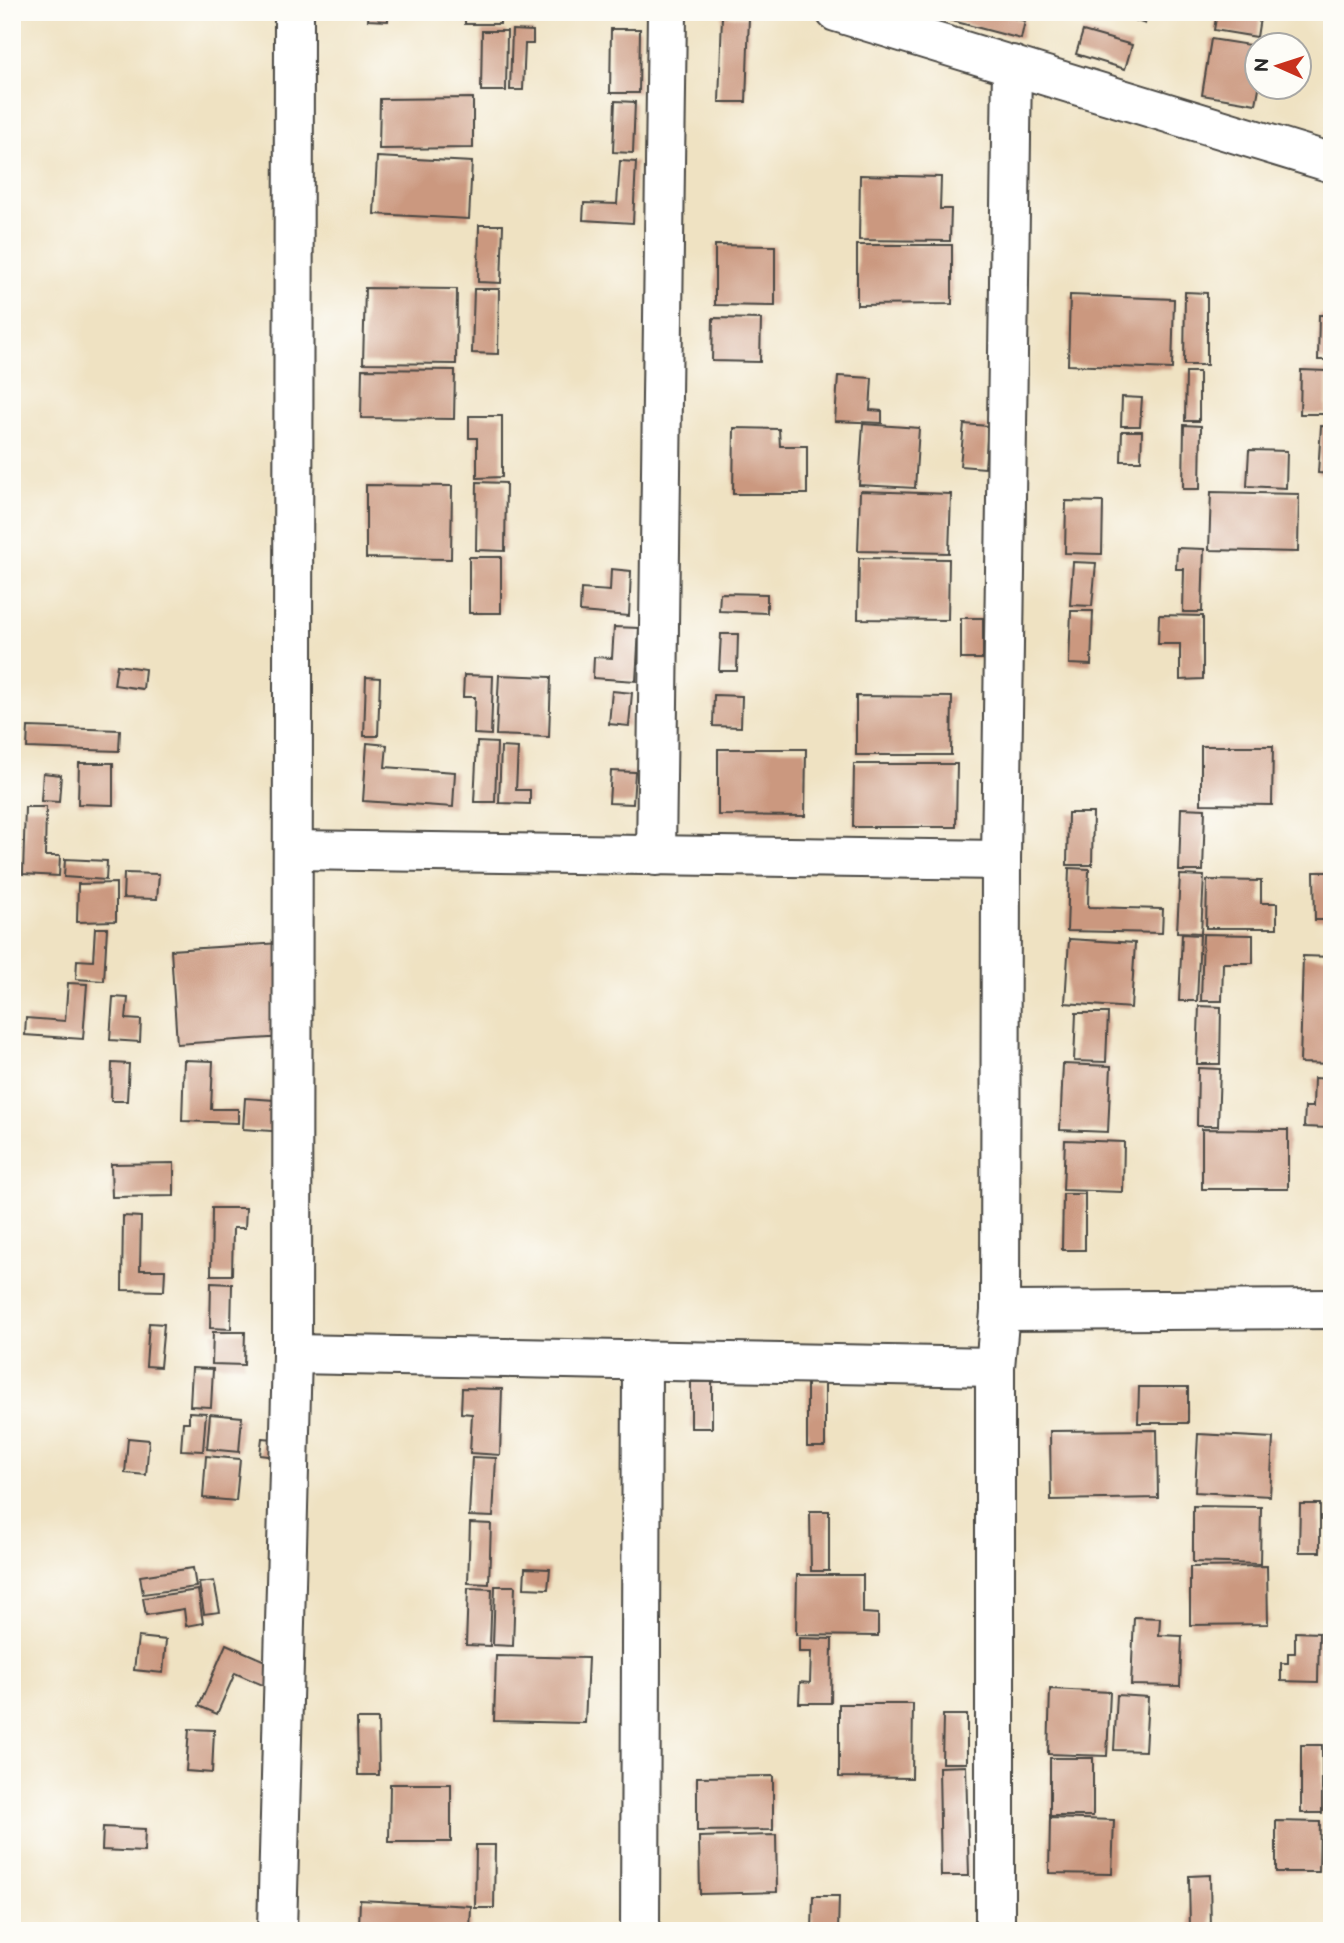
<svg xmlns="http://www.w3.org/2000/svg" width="1344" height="1943" viewBox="0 0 1344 1943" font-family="'Balsamiq Sans',sans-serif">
  <rect width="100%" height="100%" fill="#fdfcf7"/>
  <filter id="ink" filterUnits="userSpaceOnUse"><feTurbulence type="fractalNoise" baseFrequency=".0143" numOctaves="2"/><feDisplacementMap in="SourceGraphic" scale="14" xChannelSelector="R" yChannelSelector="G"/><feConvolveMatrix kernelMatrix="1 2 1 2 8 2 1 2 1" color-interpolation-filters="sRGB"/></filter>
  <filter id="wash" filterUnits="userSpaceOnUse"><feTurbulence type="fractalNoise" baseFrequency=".00686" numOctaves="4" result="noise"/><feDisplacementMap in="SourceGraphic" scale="28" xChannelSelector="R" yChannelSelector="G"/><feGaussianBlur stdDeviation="1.57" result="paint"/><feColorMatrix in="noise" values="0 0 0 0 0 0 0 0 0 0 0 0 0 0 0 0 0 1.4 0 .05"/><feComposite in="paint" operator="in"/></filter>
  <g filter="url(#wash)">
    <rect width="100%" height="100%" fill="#efe2c2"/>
    <g id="blocks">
      <g fill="#cb987f">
        <path d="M369,12H388V21L368,20Z"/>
        <rect x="465" y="12" width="35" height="12"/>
        <path d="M952,12H991L1025,21L1021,39L949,20Z"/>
        <path d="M1113,12H1148L1145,24Z"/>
        <path d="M1217,12H1261L1257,37L1214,30Z"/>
        <path d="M722,16L749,17L746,102H719Z"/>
        <path d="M611,29H640L639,93H610Z"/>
        <path d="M512,30L533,31V44H525L523,90H510Z"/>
        <path d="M482,31H507L506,91H481Z"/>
        <path d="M1083,31L1132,45L1125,69L1076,54Z"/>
        <path d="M1211,39L1256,46L1259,88L1256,104L1202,95Z"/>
        <path d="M473,98V148L379,149L380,99Z"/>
        <path d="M615,101L635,102L633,153L613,152Z"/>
        <path d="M377,157L472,162L469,219L374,214Z"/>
        <path d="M620,161L636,162L633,223L583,220L584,203L617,204Z"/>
        <path d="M860,175L941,177L940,209H951L950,241L859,240Z"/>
        <path d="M479,225H503L501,283L478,282Z"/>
        <path d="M715,245L775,246V306L715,305Z"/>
        <path d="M857,245H952V304L857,305Z"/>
        <path d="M365,288L457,289L456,364L363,363Z"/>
        <path d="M474,289H499L498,354L472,353Z"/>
        <path d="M1185,292L1207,293V365H1184Z"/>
        <path d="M1070,295L1174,299L1172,369L1068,365Z"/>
        <path d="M1319,315H1332V360H1318Z"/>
        <path d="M713,318L761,319L760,362L712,361Z"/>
        <path d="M362,369L455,370L454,419L361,418Z"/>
        <path d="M1301,370L1327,371L1326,414H1300Z"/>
        <path d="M1186,372H1199V421H1185Z"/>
        <path d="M838,376L872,378L870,410L882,411V423L835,421Z"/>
        <path d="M1122,397L1142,398L1140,426H1121Z"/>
        <path d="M469,416H502V477L477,478V438H469Z"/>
        <path d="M863,424L919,428L915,488L859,485Z"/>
        <path d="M964,424L988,426L985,468L960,466Z"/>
        <path d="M1184,425L1201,426L1200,489H1183Z"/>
        <path d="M1321,426L1332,427V474L1318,473Z"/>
        <path d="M734,428L779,429L780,446H807V494H733Z"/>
        <path d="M1122,431H1142L1141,461H1121Z"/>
        <path d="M1249,450L1287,451L1286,488L1247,486Z"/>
        <path d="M477,482L506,483L505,551L476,550Z"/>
        <path d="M366,485L452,486L451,559L366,558Z"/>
        <path d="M860,491L951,494L949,553L858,551Z"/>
        <path d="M1211,492L1299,494L1298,552L1209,550Z"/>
        <path d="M1066,501L1103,502L1102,554L1065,553Z"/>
        <path d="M1177,548L1204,549L1202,612H1183L1184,569H1176Z"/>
        <rect x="469" y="557" width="32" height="56"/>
        <path d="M859,558L949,559L948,620L858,619Z"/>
        <path d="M1073,562L1096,563L1092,606L1070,605Z"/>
        <path d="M611,569L631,571L629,616L580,612L581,589L610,591Z"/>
        <path d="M720,593L767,594V613L719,611Z"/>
        <path d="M1071,611H1093L1091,665L1069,664Z"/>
        <path d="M1159,615L1203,616V679L1180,680V644H1158Z"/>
        <rect x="961" y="618" width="22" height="41"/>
        <path d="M614,627L639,628L636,681L593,678L594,657L612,658Z"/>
        <path d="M721,634H738L737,671H719Z"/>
        <path d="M117,665L145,669L143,689L114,685Z"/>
        <path d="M464,675L493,676L491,735L474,734L475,697H463Z"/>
        <path d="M499,675L551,677L549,737L496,735Z"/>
        <path d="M366,677L380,678L378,736H364Z"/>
        <path d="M612,691L632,693L629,726L609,724Z"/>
        <path d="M714,695L742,696L741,727L713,726Z"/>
        <path d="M856,696L952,697L951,755H856Z"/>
        <path d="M28,727L120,730L119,751L27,748Z"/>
        <path d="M477,742L497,743L495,802H474Z"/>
        <path d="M367,743L387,745L385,767L455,772L453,807L363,801Z"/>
        <path d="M1201,746H1273L1272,805L1201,804Z"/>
        <path d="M501,747L518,748L516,790H530V804L499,803Z"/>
        <path d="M718,749H806L805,816L718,815Z"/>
        <path d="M79,763H113V805L78,804Z"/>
        <path d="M854,764H957L956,827H853Z"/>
        <path d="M611,771L635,772L633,804L609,803Z"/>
        <path d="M43,773L61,775L59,802L41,801Z"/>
        <path d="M25,807H46L45,856H60L59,876L23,874Z"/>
        <path d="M1181,808L1205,809L1203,871H1179Z"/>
        <path d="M1068,813H1093L1092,865H1067Z"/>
        <path d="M65,859L107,861L106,880L64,877Z"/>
        <path d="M1069,868L1089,869L1088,907L1163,909L1162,933L1067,931Z"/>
        <path d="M1314,872H1332V920H1315Z"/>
        <path d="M124,873L159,874L157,899L123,898Z"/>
        <path d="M1180,875L1204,876L1201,933L1177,932Z"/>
        <path d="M1207,880L1261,881V903H1277V928H1206Z"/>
        <path d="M116,883V921L77,922L78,884Z"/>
        <path d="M95,928H107L104,981L76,979L77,960L93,961Z"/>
        <path d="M1182,934L1200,935L1197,1001H1179Z"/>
        <path d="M1203,934L1253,935V963H1223L1222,1001H1201Z"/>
        <path d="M1069,939L1135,943L1131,1008L1065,1003Z"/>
        <path d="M280,943L285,1037L177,1044L171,950Z"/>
        <path d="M1303,956L1332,957V1064L1300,1063Z"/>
        <path d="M68,983L87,984L83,1039L25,1035L26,1018L65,1021Z"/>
        <path d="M113,997L128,998L126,1019L141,1020L140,1042L110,1040Z"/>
        <path d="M1199,1006L1221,1007L1220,1064H1197Z"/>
        <path d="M1076,1013H1108L1106,1062L1074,1061Z"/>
        <path d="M184,1060L213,1061L211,1109H238V1123L182,1121Z"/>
        <path d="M112,1063L129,1064L127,1101H111Z"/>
        <path d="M1063,1064L1111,1066L1108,1132L1060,1130Z"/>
        <path d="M1198,1068L1220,1069L1218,1126H1197Z"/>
        <path d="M1314,1078L1331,1079L1329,1128L1304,1127L1305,1107H1313Z"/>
        <path d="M245,1098L288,1101L286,1132L243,1129Z"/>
        <path d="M1202,1129L1288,1130V1189H1202Z"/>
        <path d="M1065,1140L1124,1142L1123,1192L1063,1190Z"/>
        <path d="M174,1163V1196L112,1197L111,1164Z"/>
        <path d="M1063,1194H1085V1250H1062Z"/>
        <path d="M212,1208H246L245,1228H233L232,1275H211Z"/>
        <path d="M123,1216L141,1217L140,1270H165L164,1291L122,1290Z"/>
        <path d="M211,1283L232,1284L231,1329L210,1328Z"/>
        <path d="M149,1323L164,1324L160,1367L146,1366Z"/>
        <path d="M213,1332H245L244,1365L212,1364Z"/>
        <path d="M192,1368L213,1369L211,1407L190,1406Z"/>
        <rect x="691" y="1382" width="21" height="46"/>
        <rect x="807" y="1383" width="18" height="64"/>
        <path d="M1139,1387H1188V1423H1138Z"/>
        <path d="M462,1388L502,1389L500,1455L470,1453L472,1414L461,1413Z"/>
        <path d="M189,1412L206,1413L203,1451L181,1450L183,1422H189Z"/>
        <path d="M210,1414L242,1417L239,1452L207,1449Z"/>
        <path d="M1157,1430L1158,1498L1051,1500L1050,1431Z"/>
        <path d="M1198,1434L1273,1438L1270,1496L1195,1492Z"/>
        <path d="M128,1438L149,1440L146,1475L125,1473Z"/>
        <path d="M262,1438L287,1440L286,1458L260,1455Z"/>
        <path d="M206,1456L240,1459L236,1501L203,1498Z"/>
        <path d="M472,1457L496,1458L493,1517L469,1516Z"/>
        <path d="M1300,1504H1320V1552H1299Z"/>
        <path d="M1193,1506L1261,1507L1260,1564L1193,1562Z"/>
        <path d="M810,1511H829V1571H811Z"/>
        <path d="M470,1523L491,1524L489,1584L468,1583Z"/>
        <path d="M1267,1566L1268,1624L1190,1625V1567Z"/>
        <path d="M193,1568L196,1587L143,1594L140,1576Z"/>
        <path d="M525,1568L550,1569L548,1589L524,1588Z"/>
        <path d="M797,1575H863V1613L878,1614V1636L796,1635Z"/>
        <path d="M214,1581L220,1612L204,1614L199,1583Z"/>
        <path d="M495,1586H515L513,1646L493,1645Z"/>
        <path d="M468,1588L492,1589L490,1646L466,1645Z"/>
        <path d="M198,1590L203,1623L186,1626L184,1609L146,1615L143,1598Z"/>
        <path d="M1134,1617L1160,1618L1159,1635L1182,1636L1180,1686L1131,1685Z"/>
        <path d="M1295,1632L1319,1633L1318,1682L1281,1681V1663H1288V1653H1295Z"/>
        <path d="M138,1637L166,1640L163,1673L134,1670Z"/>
        <path d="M799,1638L832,1639L831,1703H799L800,1682L810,1683L811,1652H799Z"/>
        <path d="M226,1644L281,1668L272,1689L235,1673L217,1714L199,1706Z"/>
        <path d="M496,1656L588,1658L585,1723L494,1721Z"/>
        <path d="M1050,1689L1110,1692L1107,1756L1048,1754Z"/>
        <path d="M1117,1695L1148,1697L1145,1751L1114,1750Z"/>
        <path d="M839,1704H913L912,1778L839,1777Z"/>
        <path d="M943,1715H967V1763H942Z"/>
        <path d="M357,1719H378L379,1775H358Z"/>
        <path d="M189,1729L214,1730L212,1773L186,1771Z"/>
        <rect x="1301" y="1745" width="21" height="68"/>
        <rect x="1050" y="1758" width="43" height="58"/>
        <path d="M966,1766L969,1876H941L939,1767Z"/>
        <path d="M773,1776V1830L697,1831V1777Z"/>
        <path d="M390,1784H451V1842H389Z"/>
        <path d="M1050,1818L1114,1820L1112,1874L1049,1873Z"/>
        <path d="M1276,1821L1320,1822L1319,1872H1276Z"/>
        <path d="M103,1827L145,1829L144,1852L102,1850Z"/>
        <path d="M776,1835L777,1892L700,1894L699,1837Z"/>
        <path d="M476,1845H495L494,1908H475Z"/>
        <path d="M1210,1875L1211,1931H1190L1189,1876Z"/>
        <path d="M813,1896H839L838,1931H812Z"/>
        <path d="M360,1900L471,1906L470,1931L359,1927Z"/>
      </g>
    </g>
  </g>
  <g filter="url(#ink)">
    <use href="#blocks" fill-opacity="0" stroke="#484642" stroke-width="2"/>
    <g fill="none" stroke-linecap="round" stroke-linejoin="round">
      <defs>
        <g id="minor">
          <path d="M836,12L1332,163"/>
          <path d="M293,850L1001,860"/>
          <path d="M656,856L667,12"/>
          <path d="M1000,1311L1332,1309"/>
          <path d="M292,1354L995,1367"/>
          <path d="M277,1931L292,1354L294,12"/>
          <path d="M640,1931L642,1360"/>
          <path d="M995,1931V1367L1000,1311L1001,860L1012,65"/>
        </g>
      </defs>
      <use href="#minor" stroke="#484642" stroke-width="42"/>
      <use href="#minor" stroke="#fff" stroke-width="38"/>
    </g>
  </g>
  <rect width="1344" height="1943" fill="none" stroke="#fdfcf7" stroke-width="42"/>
  <g transform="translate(1278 66) rotate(273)"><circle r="33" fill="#fdfcf7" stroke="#a9a8a5" stroke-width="2"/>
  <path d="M0-5L12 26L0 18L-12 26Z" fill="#c8321e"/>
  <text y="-10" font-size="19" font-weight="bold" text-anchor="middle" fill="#2b2b2b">N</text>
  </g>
</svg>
